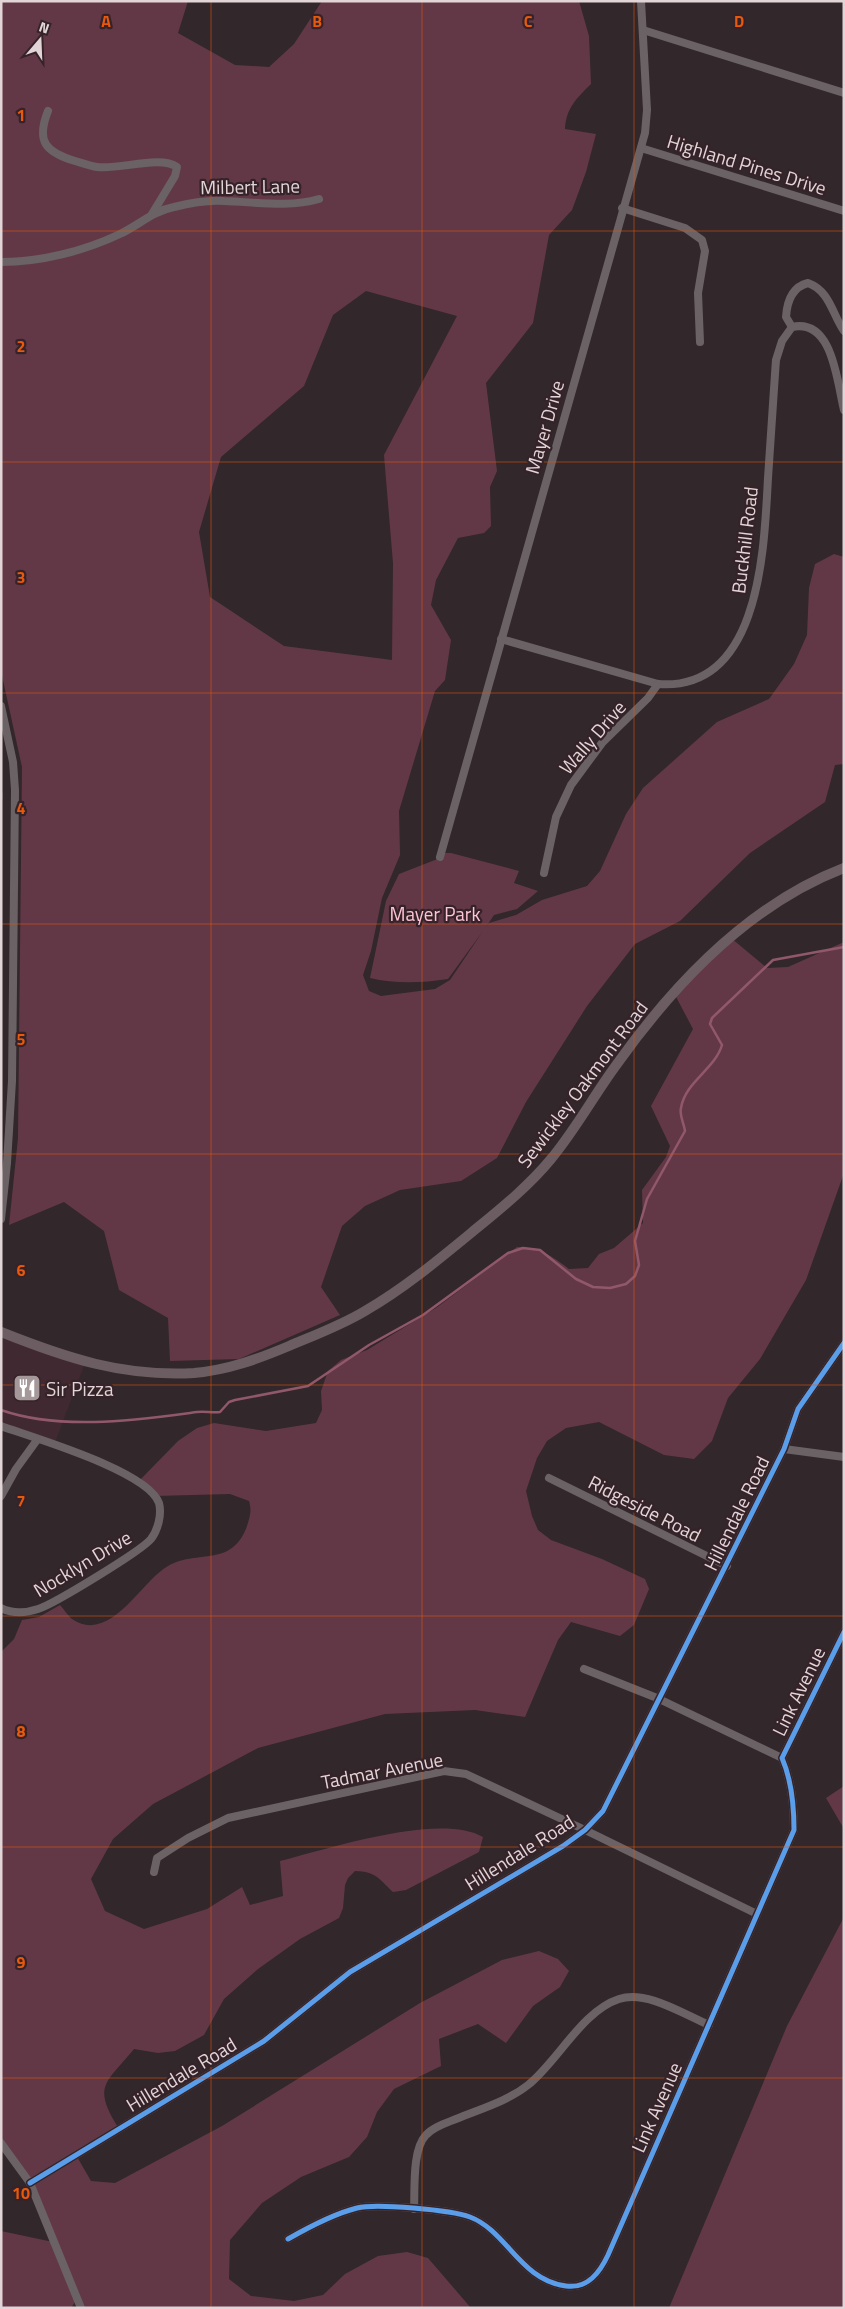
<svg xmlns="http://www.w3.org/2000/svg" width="845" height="2309" viewBox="0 0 845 2309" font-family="'Titillium Web',sans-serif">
  <rect width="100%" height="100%" fill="#32272a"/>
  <path fill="#402931" d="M1,1332L85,1363L54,1445L1,1426Z"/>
  <g fill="#623847" fill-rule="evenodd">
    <path d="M1,1H188L178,33L235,65L269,67L294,44L322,1H579L589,36L591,84C577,98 566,108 565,129L596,134L586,172L572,210L549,235L533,323L486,383L497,471L490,487L491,526L484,533L458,538L436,580L431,605L451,640L445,680L435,691L399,811L400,855L382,898L371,951L363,975L369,991L381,996L435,989L450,980L483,931L448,979C422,983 395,984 370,978L386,901L399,874L440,858L441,853H451L519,871L514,883L538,891L517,909L494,915L486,927L489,923L516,915L542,900L587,886L600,871L626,814L643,788L717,722L769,699L794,664L807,635L809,588L815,564L834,554L844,557V764L835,765L825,802L750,853L680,921L635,944L587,1006L526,1102L497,1158L461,1181L400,1190L365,1206L342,1226L321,1287L340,1315L239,1359L170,1361L168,1318L119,1290L104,1231L64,1202L9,1225L18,1138L22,767L1,671ZM366,291L457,316L384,455L393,563L392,660L284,646L210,597L199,532L221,457L304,386L333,315Z"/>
    <path d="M731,938L767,968L788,967L844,942V1173L806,1280L760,1359L728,1398L712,1441L694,1459L664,1455L599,1422L566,1428L547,1441L537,1458L526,1491L532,1516L538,1530L551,1540L602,1559L645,1579L649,1589L634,1625L620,1636L571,1622L558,1640L525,1717L475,1710L385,1714L258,1748L153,1804L113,1839L91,1879L105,1911L144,1929L207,1909L242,1887L250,1905L283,1896L280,1861C328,1849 440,1812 483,1837L479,1852L406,1890L393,1892C378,1878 377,1872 355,1871L348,1878L345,1885L343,1908L339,1918L300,1939L258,1969L224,1999L204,2035L175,2051L158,2053L134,2049C105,2084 92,2086 119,2129L76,2155L91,2181L115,2183L222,2126L420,2003L502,1960L539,1951L558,1959L569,1971L560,1987L533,2006L506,2043L478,2024L439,2039L441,2066L394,2089L377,2112L367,2137L349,2157L301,2177L262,2203L230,2240L229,2279L251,2296L294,2301L323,2295L345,2274L378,2256L407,2252L428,2258L471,2308H81L77,2299L71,2308H1V2231L53,2242L30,2183L1,2143V1652L14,1639L22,1620L39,1617L60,1605C64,1609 68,1616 72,1619C110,1645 141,1581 168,1566C198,1549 232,1568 247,1526C250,1516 252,1511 249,1501L230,1494L155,1496L139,1481L178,1441L197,1428L214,1423L266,1431L316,1423L322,1410L321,1391L328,1371L341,1360L367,1350L436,1308L517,1247C539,1247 552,1256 569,1269L588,1268L599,1254L614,1248L643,1223L642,1190L666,1157L670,1146L651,1106L693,1029L674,993Z"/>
    <path d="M844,1786V1829L826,1798Z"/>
    <path d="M844,1917V2308H669L787,2026Z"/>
  </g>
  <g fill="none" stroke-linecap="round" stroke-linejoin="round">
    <g stroke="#91586b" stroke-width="2.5">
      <path d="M1,793V799"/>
      <path d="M1,1410C61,1431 136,1420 197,1412C205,1411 212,1413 220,1412L229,1402L235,1400L308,1386L369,1345L423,1315L508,1253L523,1248L540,1250L576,1279L593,1287L610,1288L626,1284L635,1276L639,1265L635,1241L647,1199L685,1131C684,1124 679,1114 681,1108C685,1082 715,1069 722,1045L710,1024L712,1018L773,960L844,947"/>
    </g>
    <g stroke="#6a6265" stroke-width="8">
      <path d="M643,30L844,93"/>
      <path d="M48,111C36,141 45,152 75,161C82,163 90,166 97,167C120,170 160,155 177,167L175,176L152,214"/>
      <path d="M641,148L844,211"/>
      <path d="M622,208L685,228L702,240L705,251L698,293L700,342"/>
      <path d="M1,262C41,262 84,251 120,234C139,225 153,211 174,207C190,203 208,200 224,201C256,202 288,208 319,199"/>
      <path d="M792,327L786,317C787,301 792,287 808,283C830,291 832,314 844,331"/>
      <path d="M501,639L658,684C761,692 764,548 768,478C771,438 773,399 776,360L782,341L792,327C833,318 837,382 844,410"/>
      <path d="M1,706L13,762L15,790L12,1081L7,1163L1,1219"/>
      <path d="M440,857L645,133L647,110L641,1"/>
      <path d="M544,873L556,817L571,785L602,743L648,698L658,684"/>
      <path d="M1,1426C34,1438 148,1471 159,1503C162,1514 158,1530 151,1539C141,1551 54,1604 38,1609C26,1613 13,1614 1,1608"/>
      <path d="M784,1449L844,1457"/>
      <path d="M549,1478L727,1566"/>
      <path d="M1,1496L16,1469L37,1440"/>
      <path d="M584,1669L657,1698L782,1758"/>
      <path d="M154,1872L157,1858L188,1838L228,1818L444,1771L466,1774L585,1830L757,1914"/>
      <path d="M1,2143L30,2183L81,2308"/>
      <path d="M30,2183L264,2041L350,1972L563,1846L585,1830L603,1811L784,1449L798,1409L844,1343"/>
      <path d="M414,2209C415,2190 412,2149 426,2135C433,2127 446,2123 456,2119C480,2109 508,2101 528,2085C558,2061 582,2011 619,1999C647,1990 683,2014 709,2025"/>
      <path d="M288,2239C309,2227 333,2214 357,2208C376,2203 451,2210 470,2217C507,2231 520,2280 566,2286C588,2289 600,2272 608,2255L794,1830C794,1805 792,1781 782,1758L844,1632"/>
    </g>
    <path stroke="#6b5d62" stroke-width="10" d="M1,1332C66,1358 123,1377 194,1373C228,1370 258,1359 289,1346C315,1335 342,1325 365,1311C403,1289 437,1261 471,1233C499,1210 528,1187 551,1159C576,1129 594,1095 617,1064C674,984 750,904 844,868"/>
    <defs>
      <g id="cycleway">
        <path d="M30,2183L264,2041L350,1972L563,1846L585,1830L603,1811L784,1449L798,1409L844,1343"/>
        <path d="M288,2239C309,2227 333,2214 357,2208C376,2203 451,2210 470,2217C507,2231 520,2280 566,2286C588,2289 600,2272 608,2255L794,1830C794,1805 792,1781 782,1758L844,1632"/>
      </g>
    </defs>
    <use href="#cycleway" stroke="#362329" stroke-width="8"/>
    <use href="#cycleway" stroke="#5a9eea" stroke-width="5"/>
  </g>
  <path fill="none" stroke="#e8590c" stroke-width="1" stroke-opacity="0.55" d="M211,1V2308M422,1V2308M634,1V2308M1,231H844M1,462H844M1,693H844M1,924H844M1,1154H844M1,1385H844M1,1616H844M1,1847H844M1,2078H844"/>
  <defs>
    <symbol id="restaurant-square" viewBox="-11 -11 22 22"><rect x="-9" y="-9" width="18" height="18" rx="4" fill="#a4989b" stroke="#362329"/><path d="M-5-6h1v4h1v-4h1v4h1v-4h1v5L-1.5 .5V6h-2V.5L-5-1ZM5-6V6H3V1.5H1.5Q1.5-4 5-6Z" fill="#fff"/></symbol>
  </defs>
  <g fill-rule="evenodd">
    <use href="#restaurant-square" x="11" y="1372" width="32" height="32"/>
  </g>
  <g text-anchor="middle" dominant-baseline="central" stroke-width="4.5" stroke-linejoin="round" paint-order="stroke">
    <g font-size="19" fill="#e2d5d8" stroke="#362329">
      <text transform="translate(747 164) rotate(17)">Highland Pines Drive</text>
      <text transform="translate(250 186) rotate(-1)">Milbert Lane</text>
      <text transform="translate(544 427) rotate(-74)">Mayer Drive</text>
      <text transform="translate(744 540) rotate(-83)">Buckhill Road</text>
      <text transform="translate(592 737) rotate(-49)">Wally Drive</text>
      <text transform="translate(582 1084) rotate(-53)">Sewickley Oakmont Road</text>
      <text transform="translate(645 1508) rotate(27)">Ridgeside Road</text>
      <text transform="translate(736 1513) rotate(-64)">Hillendale Road</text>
      <text transform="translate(82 1563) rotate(-31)">Nocklyn Drive</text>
      <text transform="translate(798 1691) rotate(-64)">Link Avenue</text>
      <text transform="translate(382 1770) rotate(-11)">Tadmar Avenue</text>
      <text transform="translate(519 1852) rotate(-32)">Hillendale Road</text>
      <text transform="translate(181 2074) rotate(-31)">Hillendale Road</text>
      <text transform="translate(656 2107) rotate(-66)">Link Avenue</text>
    </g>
    <g font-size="19" fill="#fdc4d5" stroke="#362329">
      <text x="435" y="913">Mayer Park</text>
    </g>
    <g font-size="19" fill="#e2d5d8" stroke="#362329" text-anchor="start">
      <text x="46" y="1388">Sir Pizza</text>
    </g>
  </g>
  <g font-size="16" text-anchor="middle" font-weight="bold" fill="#e8590c" stroke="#362329" stroke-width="4.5" stroke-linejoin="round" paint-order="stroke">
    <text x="106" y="27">A</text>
    <text x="317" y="27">B</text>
    <text x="528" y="27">C</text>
    <text x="739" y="27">D</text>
    <text x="21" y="121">1</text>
    <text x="21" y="352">2</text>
    <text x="21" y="583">3</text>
    <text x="21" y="814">4</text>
    <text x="21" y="1045">5</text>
    <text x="21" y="1276">6</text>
    <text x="21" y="1507">7</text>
    <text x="21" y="1737">8</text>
    <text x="21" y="1968">9</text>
    <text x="21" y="2199">10</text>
  </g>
  <rect width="845" height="2309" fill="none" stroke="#e2d5d8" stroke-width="5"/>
  <g transform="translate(40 40) rotate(19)" stroke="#362329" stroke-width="4" paint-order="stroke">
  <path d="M0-4L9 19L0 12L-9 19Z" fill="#e2d5d8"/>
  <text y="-8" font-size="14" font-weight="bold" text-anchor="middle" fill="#e2d5d8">N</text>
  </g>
</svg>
